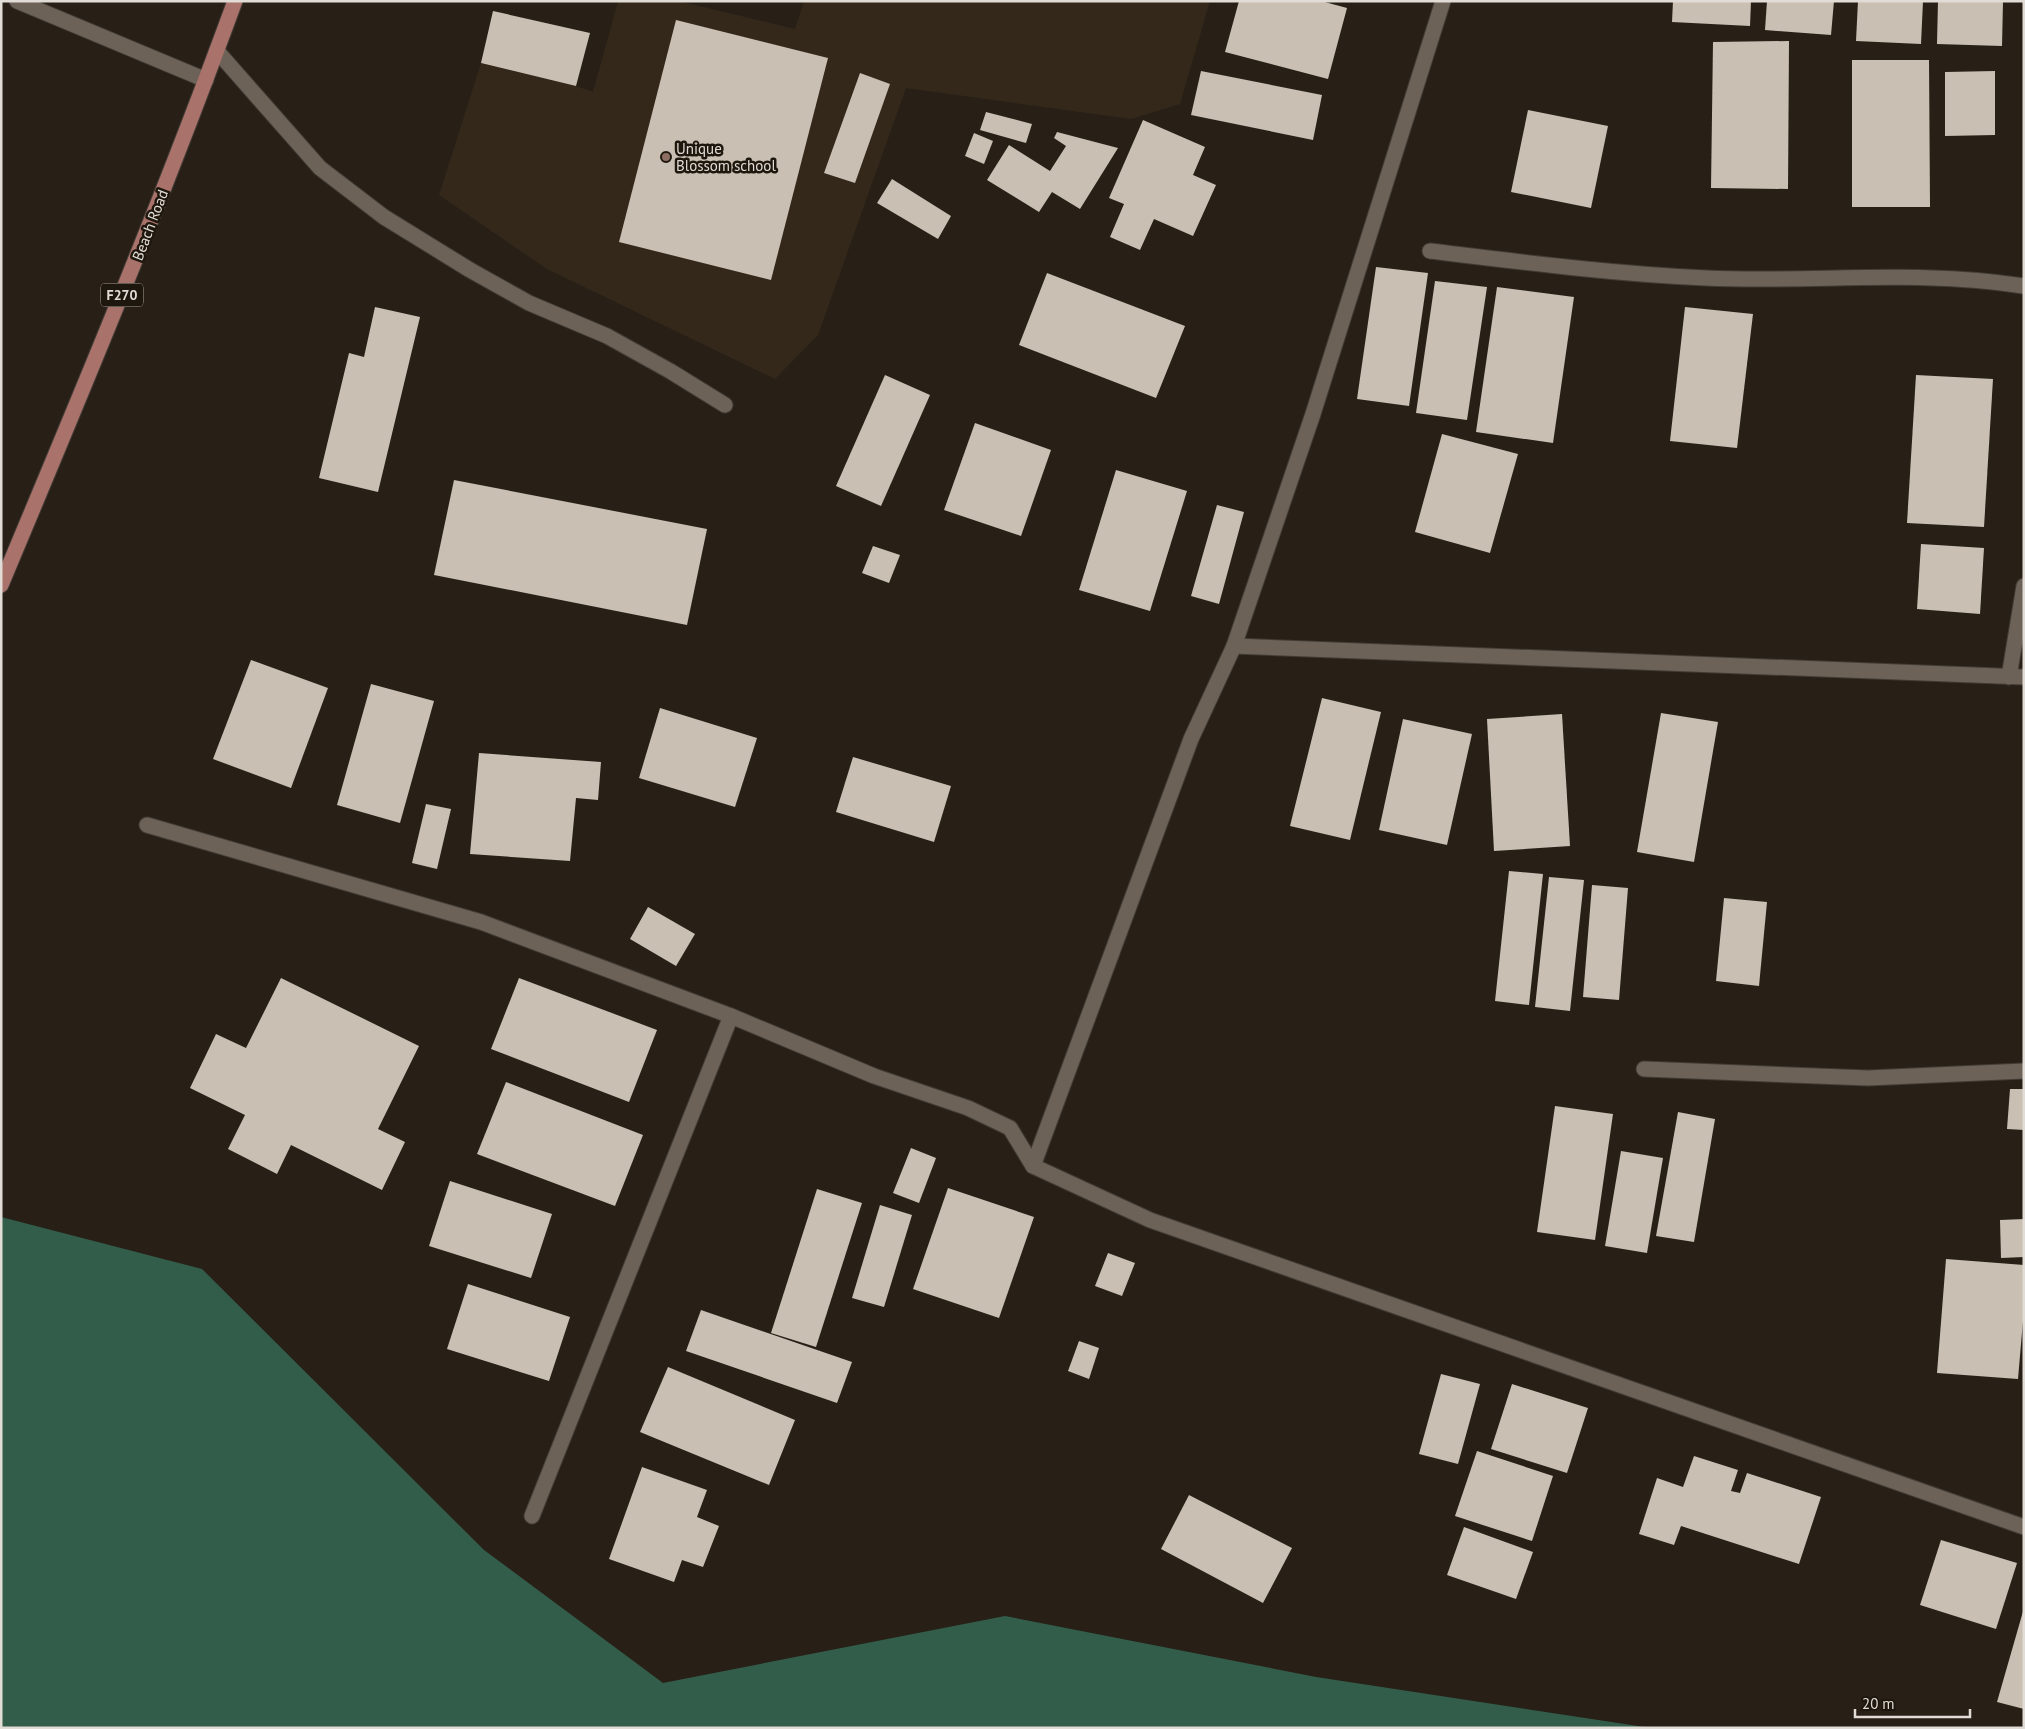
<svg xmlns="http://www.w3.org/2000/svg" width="2025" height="1729" viewBox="0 0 2025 1729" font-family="'PT Sans',sans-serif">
  <rect width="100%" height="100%" fill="#282017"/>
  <path fill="#34281a" d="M618,1H679L795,29L804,1H1210L1180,104L1131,119L906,88L818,335L775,379L547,269L439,195L481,63L576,86L593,92Z"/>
  <path fill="#335d4b" d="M1,1217L202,1269L484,1550L663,1683L1005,1616L1316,1677L1651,1728H1Z"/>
  <g fill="#c9bfb3">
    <path d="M1239,1H1321L1347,8L1328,79L1225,52Z"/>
    <path d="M1673,1H1751L1750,26L1672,22Z"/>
    <path d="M1767,1H1834L1831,35L1765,30Z"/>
    <path d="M1858,1H1923L1921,44L1856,41Z"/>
    <path d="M1938,1H2003L2002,46L1937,44Z"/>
    <path d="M493,11L590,33L576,86L481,63Z"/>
    <path d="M676,20L828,58L771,280L619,242Z"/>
    <path d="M1789,41L1788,189L1711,188L1713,42Z"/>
    <path d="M1852,60H1929L1930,207H1852Z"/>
    <path d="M1201,71L1322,95L1313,140L1191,115Z"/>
    <path d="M1995,71V135L1945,136V72Z"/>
    <path d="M860,73L890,84L855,183L824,173Z"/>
    <path d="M1528,110L1608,126L1591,208L1511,192Z"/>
    <path d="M986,112L1032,124L1026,143L980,130Z"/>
    <path d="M1143,120L1205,147L1193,175L1216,185L1193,236L1154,219L1140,250L1110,237L1124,204L1109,198Z"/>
    <path d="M1057,132L1118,148L1080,209L1052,192L1039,212L987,180L1009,145L1050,171L1066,146L1054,138Z"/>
    <path d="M974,133L993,141L984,164L965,156Z"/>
    <path d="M892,179L951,216L938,239L877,203Z"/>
    <path d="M1376,267L1428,273L1409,406L1357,399Z"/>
    <path d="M1047,273L1185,326L1156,398L1019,345Z"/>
    <path d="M1435,281L1487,287L1467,420L1416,413Z"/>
    <path d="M1497,287L1574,297L1553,443L1476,432Z"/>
    <path d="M375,307L420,317L378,492L319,478L349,353L364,357Z"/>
    <path d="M1685,307L1753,314L1737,448L1670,441Z"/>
    <path d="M885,375L930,395L881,506L836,486Z"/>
    <path d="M1916,375L1993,379L1984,527L1907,523Z"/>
    <path d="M975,423L1051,450L1021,536L944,510Z"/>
    <path d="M1442,434L1518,454L1490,553L1415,532Z"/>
    <path d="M1116,470L1187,491L1150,611L1079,590Z"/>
    <path d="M454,480L707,529L687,625L434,575Z"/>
    <path d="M1217,505L1244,512L1219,604L1191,596Z"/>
    <path d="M1921,544L1984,548L1980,614L1917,609Z"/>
    <path d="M873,546L900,555L889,583L862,573Z"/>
    <path d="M251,660L328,688L291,788L213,759Z"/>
    <path d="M371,684L434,701L400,823L337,805Z"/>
    <path d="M1322,698L1381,712L1350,840L1290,826Z"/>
    <path d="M660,708L757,738L735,807L639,778Z"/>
    <path d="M1661,713L1718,722L1694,862L1637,852Z"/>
    <path d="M1562,714L1570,846L1494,851L1487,719Z"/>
    <path d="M1403,719L1472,734L1447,845L1379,830Z"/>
    <path d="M479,753L601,762L598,800L576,798L570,861L470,854Z"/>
    <path d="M853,757L951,786L934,842L836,812Z"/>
    <path d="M426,804L451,809L437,869L412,863Z"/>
    <path d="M1509,871L1543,874L1529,1005L1495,1001Z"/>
    <path d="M1549,877L1584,880L1570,1011L1535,1007Z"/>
    <path d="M1592,885L1628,888L1619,1000L1583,997Z"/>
    <path d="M1724,898L1767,902L1759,986L1716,981Z"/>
    <path d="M648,907L695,934L676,966L630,939Z"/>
    <path d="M281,978L419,1046L378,1129L405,1142L382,1190L291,1145L277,1174L228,1149L245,1115L190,1088L216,1034L246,1048Z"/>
    <path d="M519,978L657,1030L629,1102L491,1049Z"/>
    <path d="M506,1082L643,1135L615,1206L477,1154Z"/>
    <path d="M2010,1089H2024V1130L2007,1129Z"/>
    <path d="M1555,1106L1613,1114L1595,1240L1537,1232Z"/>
    <path d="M1678,1112L1715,1119L1694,1242L1656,1236Z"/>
    <path d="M911,1148L936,1158L919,1203L893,1193Z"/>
    <path d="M1621,1151L1663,1158L1647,1253L1605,1246Z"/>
    <path d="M450,1181L552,1214L531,1278L429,1246Z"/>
    <path d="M948,1188L1034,1217L999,1318L913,1289Z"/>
    <path d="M817,1189L862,1203L816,1347L771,1333Z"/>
    <path d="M880,1205L912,1215L884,1307L852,1298Z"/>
    <path d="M2024,1219V1257L2001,1258L2000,1220Z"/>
    <path d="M1108,1253L1135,1263L1122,1296L1095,1286Z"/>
    <path d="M1946,1259L2024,1265V1309L2018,1379L1937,1373Z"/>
    <path d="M468,1284L570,1317L549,1381L447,1349Z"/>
    <path d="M701,1310L852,1362L837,1403L686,1351Z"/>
    <path d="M1079,1341L1099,1348L1089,1379L1068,1371Z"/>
    <path d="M668,1367L795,1420L769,1485L640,1432Z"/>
    <path d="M1441,1374L1480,1384L1458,1464L1419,1454Z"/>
    <path d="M1512,1384L1588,1408L1567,1473L1491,1449Z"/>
    <path d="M1477,1451L1553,1476L1532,1541L1455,1516Z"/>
    <path d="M1694,1456L1738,1470L1731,1491L1740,1493L1747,1473L1821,1497L1799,1564L1681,1526L1674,1545L1639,1534L1657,1478L1683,1487Z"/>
    <path d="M642,1467L707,1490L697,1517L719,1526L703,1567L682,1560L674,1582L609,1559Z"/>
    <path d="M1189,1495L1292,1548L1263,1603L1161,1549Z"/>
    <path d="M1464,1527L1533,1552L1516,1599L1447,1575Z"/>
    <path d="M1941,1540L2017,1563L1996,1629L1920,1605Z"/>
    <path d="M2024,1608V1709L1997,1702Z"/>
  </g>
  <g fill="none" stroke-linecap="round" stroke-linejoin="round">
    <defs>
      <g id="minor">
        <path d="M17,1L206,80"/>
        <path d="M217,51L320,168L384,217L470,270L529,303L607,336L670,371L725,405"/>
        <path d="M1430,251C1521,262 1613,274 1706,278C1812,283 1918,269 2024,286"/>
        <path d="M1234,646L2024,677"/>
        <path d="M2009,677L2024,586"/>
        <path d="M147,825L481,922L731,1016L874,1076L968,1108L1010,1128L1033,1166L1150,1220L2024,1527"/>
        <path d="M1644,1069L1868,1078L2024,1071"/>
        <path d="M1033,1166L1191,739L1234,646L1313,414L1443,1"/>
        <path d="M532,1516L731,1016"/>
      </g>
      <path id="major" d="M1,585C82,392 163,198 235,1"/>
    </defs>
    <use href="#minor" stroke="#433c36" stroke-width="17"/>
    <use href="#major" stroke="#433c36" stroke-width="17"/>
    <use href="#minor" stroke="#6c6258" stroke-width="15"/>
    <use href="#major" stroke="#a9726b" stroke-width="15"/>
  </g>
  <circle fill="#8d6e63" stroke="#1e170e" stroke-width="2" cx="666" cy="157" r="5"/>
  <g text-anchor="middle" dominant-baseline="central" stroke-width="5" stroke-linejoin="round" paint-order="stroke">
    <rect fill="#1e170e" stroke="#a7a19a" stroke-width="1" x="101" y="283.5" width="42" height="23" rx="4"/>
    <g font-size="14" font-weight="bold" fill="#e2dcd6">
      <text x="122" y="295">F270</text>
    </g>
    <g font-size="15" fill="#e2dcd6" stroke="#1e170e" text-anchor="start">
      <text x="676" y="148">Unique<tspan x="676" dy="17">Blossom school</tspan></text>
    </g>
    <g font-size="15" fill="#e2dcd6" stroke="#1e170e">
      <text transform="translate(150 225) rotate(-69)">Beach Road</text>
    </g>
  </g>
  <rect width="2025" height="1729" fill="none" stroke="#e2dcd6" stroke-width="5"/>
  <path d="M1855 1709v8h115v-8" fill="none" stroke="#e2dcd6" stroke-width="2.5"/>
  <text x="1862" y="1709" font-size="15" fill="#e2dcd6" stroke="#1e170e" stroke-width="4" paint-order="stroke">20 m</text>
</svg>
